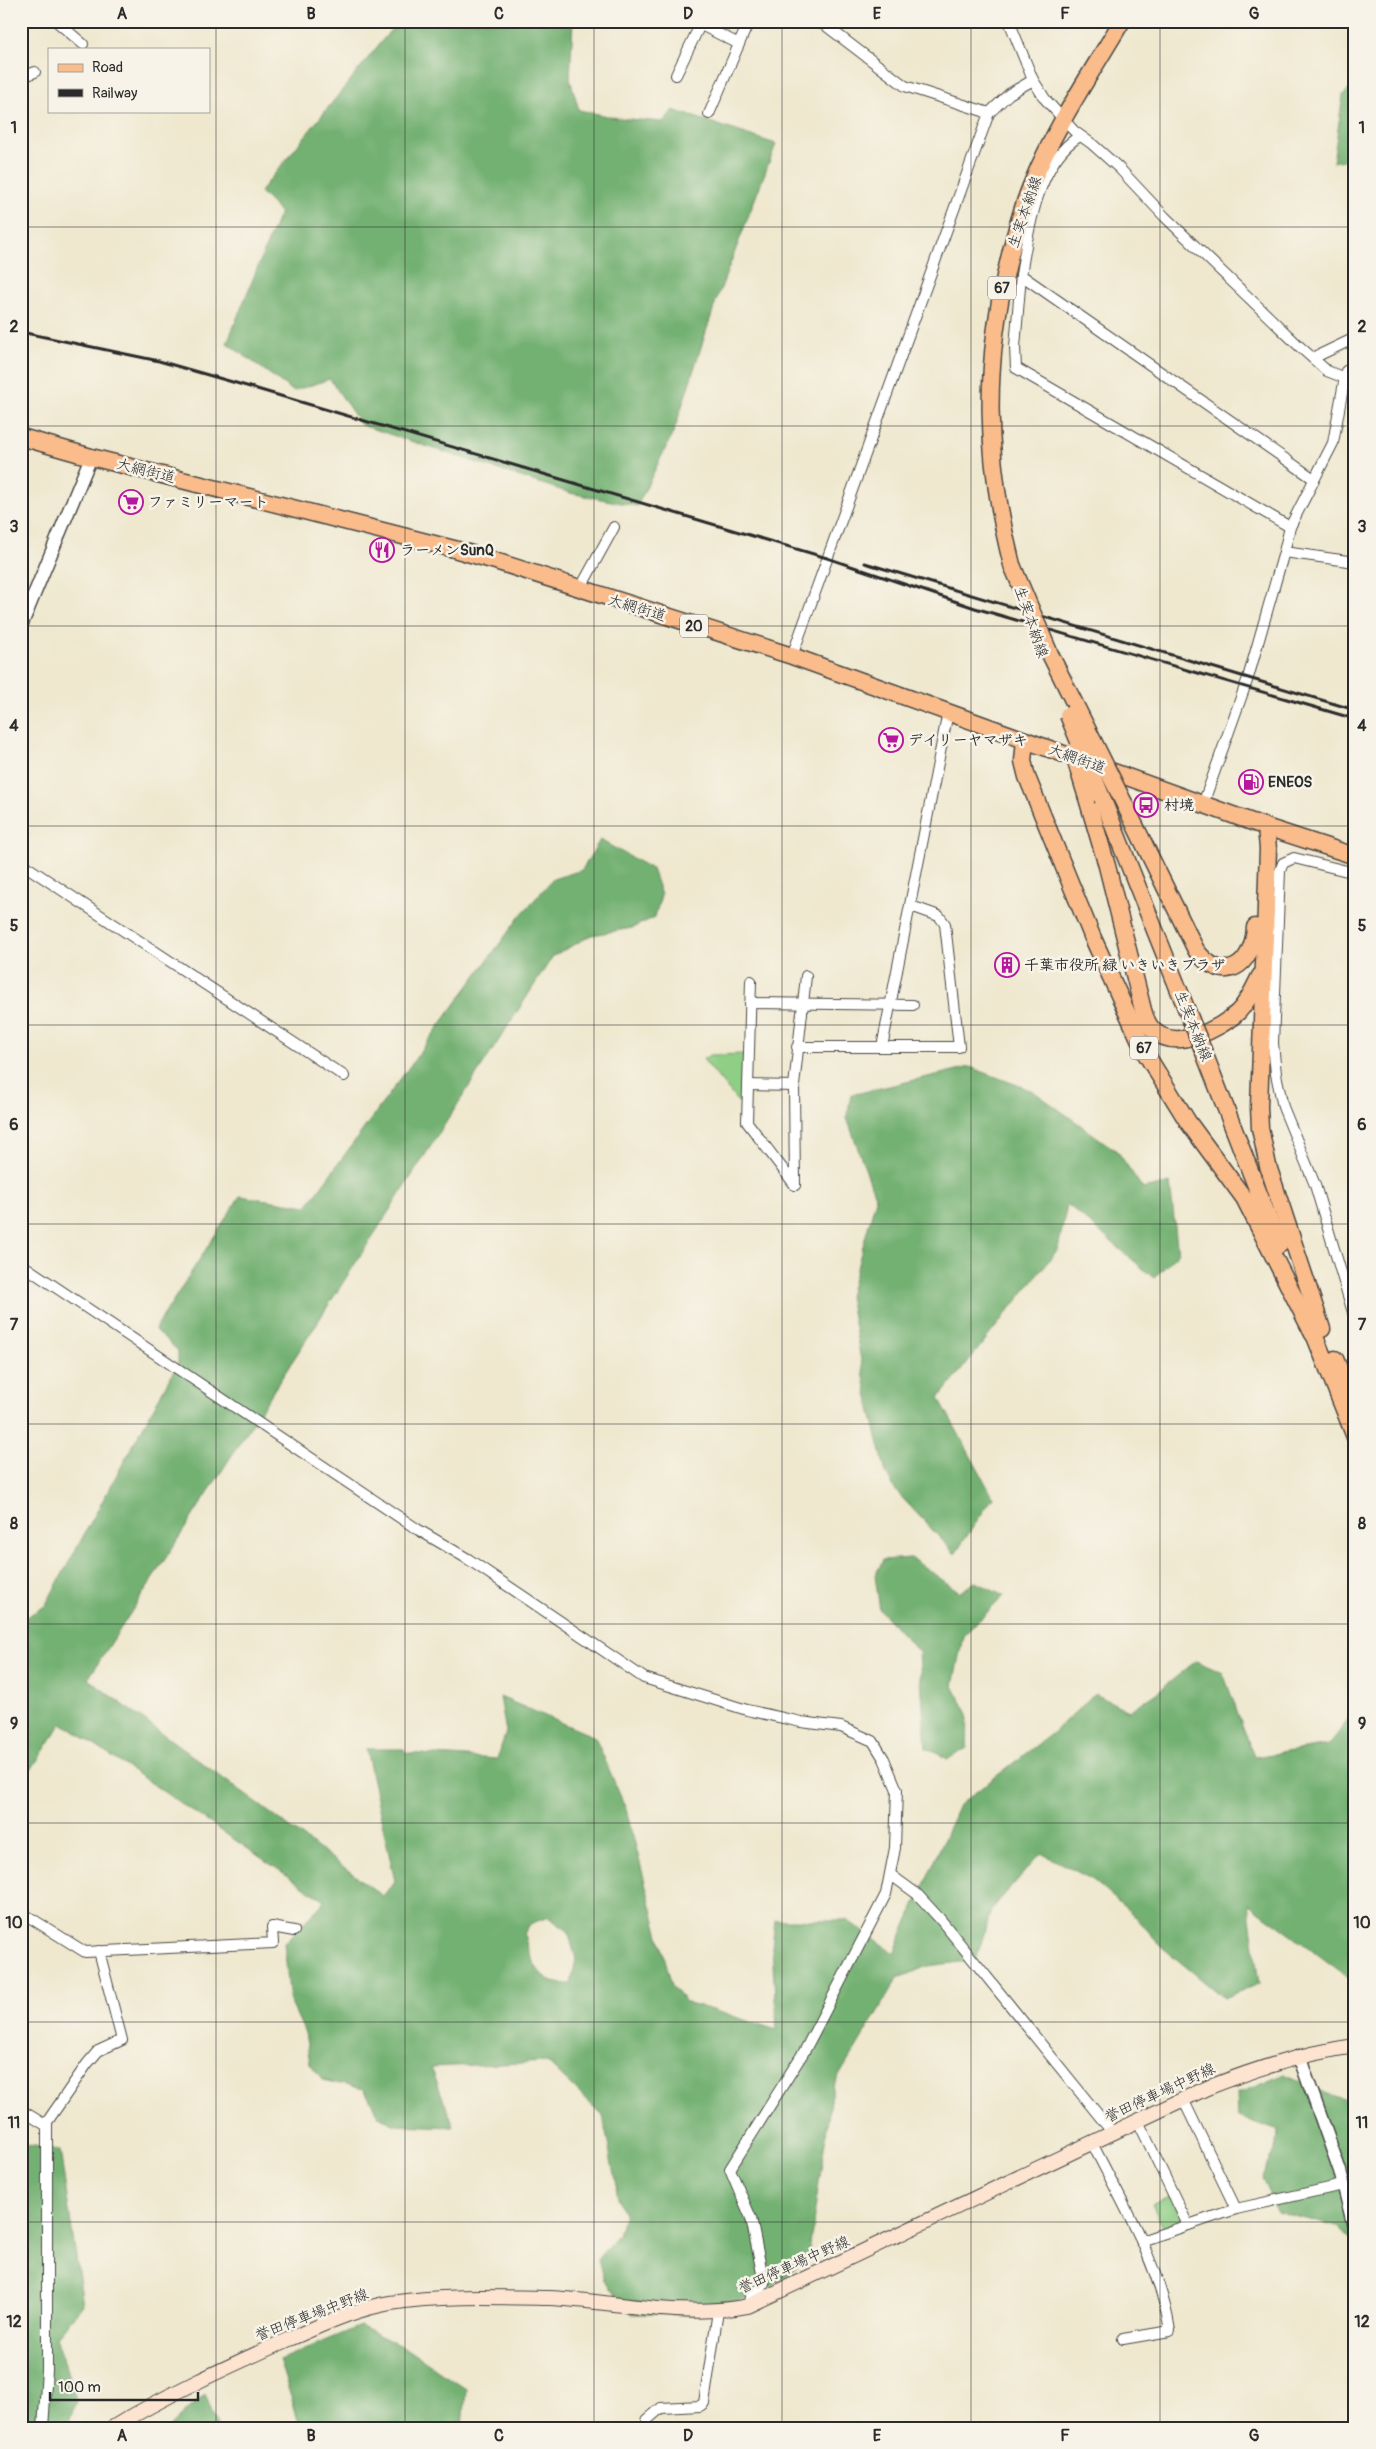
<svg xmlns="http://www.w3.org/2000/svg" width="1376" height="2449" viewBox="0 0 1376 2449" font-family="Pangolin,'Klee One',sans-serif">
  <rect width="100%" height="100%" fill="#f7f3e8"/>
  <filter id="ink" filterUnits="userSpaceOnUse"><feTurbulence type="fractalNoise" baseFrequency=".02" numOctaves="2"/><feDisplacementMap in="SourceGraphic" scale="10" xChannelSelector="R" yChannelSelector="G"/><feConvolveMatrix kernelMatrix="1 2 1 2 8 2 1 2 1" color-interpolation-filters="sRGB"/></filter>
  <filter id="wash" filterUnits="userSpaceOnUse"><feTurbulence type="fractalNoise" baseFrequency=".0096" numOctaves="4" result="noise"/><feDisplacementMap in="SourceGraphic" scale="20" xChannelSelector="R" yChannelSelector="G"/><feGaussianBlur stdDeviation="1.12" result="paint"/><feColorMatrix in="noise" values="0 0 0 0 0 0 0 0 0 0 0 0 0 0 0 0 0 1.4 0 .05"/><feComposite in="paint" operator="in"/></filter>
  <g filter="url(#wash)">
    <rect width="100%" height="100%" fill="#efe8cf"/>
    <g fill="#8fce85" stroke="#5d7c58">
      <path d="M745,1054L744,1101L738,1102L703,1059L710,1055Z"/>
      <path d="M1172,2195L1183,2220L1163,2227L1152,2204Z"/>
    </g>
    <g fill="#73b172" stroke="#4f6e4e" fill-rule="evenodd">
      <path d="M398,21H573L570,79L579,110L617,118L663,122L673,110L776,144L716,301L674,431L637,506L570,493L361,425L330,379L293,391L227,343L280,212L260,192Z"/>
      <path d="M1355,84V158L1333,162L1343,95Z"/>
      <path d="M600,840L652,869L661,895L655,917L632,928L592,935L553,956L88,1679L383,1896L395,1881L366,1749H404L405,1753L497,1759L506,1732L500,1697L595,1737L626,1809L672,1986L686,2002L777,2030L772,1947L775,1920H847L894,1953L959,1805L1051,1734L1095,1694L1129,1711L1155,1694L1196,1661L1223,1673L1254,1757L1329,1745L1355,1711V1982L1248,1903L1259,1984L1224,1998L1162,1947L1136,1917L1093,1880L1041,1853L991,1910L976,1960L928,1966L898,1978L833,2086L808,2258L764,2292L696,2315L632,2314L604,2281L598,2260L618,2235L624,2215L618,2197L603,2116L547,2062L431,2067L454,2127L395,2125L379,2116L364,2089L322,2080L310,2063L305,2033L290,2001L284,1943L325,1901L62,1723L21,1785V1620L45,1606L178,1363V1351L155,1329L240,1196L307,1206L520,916L553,879L582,870ZM548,1917L568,1931L576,1959L571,1984C540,1986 530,1961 524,1934L530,1924Z"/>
      <path d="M970,1067L1033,1091L1118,1152L1143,1189L1170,1183L1178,1254L1154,1278L1067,1204L1058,1249L939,1398L993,1497L955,1554L895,1490L886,1473L870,1408L849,1296L876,1199L847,1118L851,1095Z"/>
      <path d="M911,1558L960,1592L975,1582L1004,1596L963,1636L953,1686L968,1714L967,1748L948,1759L926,1748L919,1652L880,1610L875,1576L883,1560Z"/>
      <path d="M1285,2074L1334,2097L1355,2103V2245L1337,2227L1278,2212L1262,2178L1277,2146L1278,2131L1238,2117L1237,2094Z"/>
      <path d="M21,2144L60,2150L83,2305L56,2337L77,2402L66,2428H21L23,2292Z"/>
      <path d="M360,2326L405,2348L466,2389L463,2428H301L279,2360Z"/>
      <path d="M205,2394L218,2428H169Z"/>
    </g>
  </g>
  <g filter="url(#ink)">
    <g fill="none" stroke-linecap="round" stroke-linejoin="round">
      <defs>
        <g id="minor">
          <path d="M56,21L83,44"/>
          <path d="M693,21L739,44"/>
          <path d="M813,21L825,25L905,86L989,113"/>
          <path d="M1009,21L1033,80L1045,99L1074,131L1092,144L1119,168L1165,217L1299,346L1327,371L1355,382"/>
          <path d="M676,75L700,25"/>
          <path d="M21,78L35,72"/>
          <path d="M709,114L749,21"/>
          <path d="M1080,136C1038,160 1028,231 1021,275L1314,479"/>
          <path d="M1021,275L1015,347L1016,368L1290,527"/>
          <path d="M1313,358L1355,338"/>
          <path d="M1355,366L1346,371L1333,443L1290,527L1284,552L1355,562"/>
          <path d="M580,589L614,527"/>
          <path d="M792,656L989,113L1009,94L1033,80"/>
          <path d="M1203,804L1248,678L1284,552"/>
          <path d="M21,863L344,1076"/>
          <path d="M1355,873L1294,858L1283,863L1280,871L1273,1043L1276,1074L1283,1107L1315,1185L1355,1319"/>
          <path d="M751,981L747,1122L795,1185"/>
          <path d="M750,1003L913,1005"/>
          <path d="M797,1047H959L945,924L939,916L911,906"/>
          <path d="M882,1047L948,712"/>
          <path d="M748,1085L794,1086"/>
          <path d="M795,1185L794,1086L806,976"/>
          <path d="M21,1264L417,1529L468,1559L644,1678L747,1710L801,1722L841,1727L873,1741L884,1759L897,1790L895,1848L886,1894L805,2050L730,2169L751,2218L764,2283L760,2289L751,2293L748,2306"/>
          <path d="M891,1875L917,1894L940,1919L1113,2133"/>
          <path d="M21,1912L85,1952L273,1943L272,1927L294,1931"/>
          <path d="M1183,2099L1236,2209"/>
          <path d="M21,2110L47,2126"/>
          <path d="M1138,2121L1188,2225"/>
          <path d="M1092,2143C1122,2203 1160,2264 1170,2331L1123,2339"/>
          <path d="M1141,2241L1236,2209L1343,2185"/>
          <path d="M647,2420L661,2408L700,2406L704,2403L718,2311"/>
          <path d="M43,2428L47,2370V2122L87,2064L98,2051L122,2040L99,1951"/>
        </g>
        <g id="tertiary">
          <path d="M21,626L91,457"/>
          <path d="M1299,2056L1340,2171L1355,2231"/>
        </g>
        <path id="secondary" d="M112,2428C168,2394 227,2367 287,2340C320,2326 354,2309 390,2303C442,2295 497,2297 549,2298C615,2301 683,2319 748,2306L1207,2088C1255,2069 1303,2053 1355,2046"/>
        <g id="primary">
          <path d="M21,437L91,457L454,549L492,560L792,656L1266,827L1355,856"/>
          <path d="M1012,565C985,459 983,365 1009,259C1015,234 1021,210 1031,186C1054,128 1090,75 1122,21"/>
          <path d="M1025,740L1023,761L1027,777L1092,936L1146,1054L1188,1122L1244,1198L1313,1334"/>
          <path d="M1087,798L1107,866L1143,1010C1145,1017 1148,1025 1153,1030C1175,1052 1220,1029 1238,1012C1248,1002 1254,988 1260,976"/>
          <path d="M1103,800L1190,1018"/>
          <path d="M1124,803L1196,950C1223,986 1253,967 1255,927"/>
          <path d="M1266,827L1268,849L1259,1107L1260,1128L1268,1166L1322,1329"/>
          <path d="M1203,1050L1279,1245"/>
          <path d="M1310,1324L1355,1437"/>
          <path d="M1335,1359L1355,1406"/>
        </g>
      </defs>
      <use href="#minor" stroke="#484744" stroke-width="12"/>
      <use href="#tertiary" stroke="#484744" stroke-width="15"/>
      <use href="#secondary" stroke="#484744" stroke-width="16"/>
      <use href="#primary" stroke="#484744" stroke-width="19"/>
      <use href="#minor" stroke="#fff" stroke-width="10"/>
      <use href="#tertiary" stroke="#fff" stroke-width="12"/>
      <use href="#secondary" stroke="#fde4d1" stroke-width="14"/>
      <use href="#primary" stroke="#fabc8b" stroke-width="16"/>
      <g stroke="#2b2b2b" stroke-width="3">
        <path d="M21,332L159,361L257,389L827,558L975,608L1355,719"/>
        <path d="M865,563L1355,710"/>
      </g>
      <defs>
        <g id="primary-bridge">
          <path d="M1012,565L1049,652L1124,803"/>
          <path d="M1068,715L1103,800"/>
          <path d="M1073,752L1087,798"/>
          <path d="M1190,1018L1203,1050"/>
        </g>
      </defs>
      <use href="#primary-bridge" stroke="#484744" stroke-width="19" stroke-linecap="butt"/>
      <use href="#primary-bridge" stroke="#fabc8b" stroke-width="16"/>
    </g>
  </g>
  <path fill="none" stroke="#2b2b2b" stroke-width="1" stroke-opacity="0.55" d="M216,21V2428M405,21V2428M594,21V2428M782,21V2428M971,21V2428M1160,21V2428M21,227H1355M21,426H1355M21,626H1355M21,826H1355M21,1025H1355M21,1224H1355M21,1424H1355M21,1624H1355M21,1823H1355M21,2022H1355M21,2222H1355"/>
  <defs>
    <symbol id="supermarket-ring" viewBox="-11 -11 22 22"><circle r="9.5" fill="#f7f3e8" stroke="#b5179e" stroke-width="1.5"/><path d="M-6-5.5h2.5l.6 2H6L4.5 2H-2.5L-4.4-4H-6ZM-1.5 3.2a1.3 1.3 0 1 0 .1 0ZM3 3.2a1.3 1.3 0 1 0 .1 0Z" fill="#b5179e"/></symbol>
    <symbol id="restaurant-ring" viewBox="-11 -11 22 22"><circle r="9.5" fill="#f7f3e8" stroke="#b5179e" stroke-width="1.5"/><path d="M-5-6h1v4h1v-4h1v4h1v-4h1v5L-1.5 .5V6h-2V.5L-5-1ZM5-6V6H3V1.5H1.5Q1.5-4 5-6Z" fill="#b5179e"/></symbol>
    <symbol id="fuel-ring" viewBox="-11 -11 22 22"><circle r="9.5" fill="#f7f3e8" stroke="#b5179e" stroke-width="1.5"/><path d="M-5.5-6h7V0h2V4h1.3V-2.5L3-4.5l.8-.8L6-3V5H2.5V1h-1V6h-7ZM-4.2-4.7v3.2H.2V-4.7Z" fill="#b5179e"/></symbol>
    <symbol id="bus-ring" viewBox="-11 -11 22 22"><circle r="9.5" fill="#f7f3e8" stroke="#b5179e" stroke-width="1.5"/><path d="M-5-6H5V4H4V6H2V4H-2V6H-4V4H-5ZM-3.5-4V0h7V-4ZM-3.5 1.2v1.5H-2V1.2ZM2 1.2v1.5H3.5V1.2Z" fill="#b5179e"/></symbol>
    <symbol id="building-ring" viewBox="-11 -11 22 22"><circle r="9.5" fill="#f7f3e8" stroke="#b5179e" stroke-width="1.5"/><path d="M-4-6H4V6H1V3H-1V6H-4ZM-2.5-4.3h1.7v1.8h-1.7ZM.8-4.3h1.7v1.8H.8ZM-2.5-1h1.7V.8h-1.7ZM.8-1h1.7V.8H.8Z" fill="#b5179e"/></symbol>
  </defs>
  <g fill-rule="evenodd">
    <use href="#supermarket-ring" x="117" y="488" width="28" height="28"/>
    <use href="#restaurant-ring" x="368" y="536" width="28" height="28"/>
    <use href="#supermarket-ring" x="877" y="726" width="28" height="28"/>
    <use href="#fuel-ring" x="1237" y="768" width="28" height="28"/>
    <use href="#bus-ring" x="1132" y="791" width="28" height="28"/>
    <use href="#building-ring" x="993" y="951" width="28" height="28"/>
  </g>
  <g text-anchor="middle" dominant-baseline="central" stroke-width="5" stroke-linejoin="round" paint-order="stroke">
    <g fill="#f7f3e8" stroke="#686764" stroke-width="1">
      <rect x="988" y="276.5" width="28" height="23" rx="4"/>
      <rect x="680" y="614.5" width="28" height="23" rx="4"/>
      <rect x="1130" y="1036.5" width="28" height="23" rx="4"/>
    </g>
    <g font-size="14" font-weight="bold" fill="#2b2b2b">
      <text x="1002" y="288">67</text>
      <text x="694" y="626">20</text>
      <text x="1144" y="1048">67</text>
    </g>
    <g font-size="15" fill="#2b2b2b" stroke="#f7f3e8">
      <text transform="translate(1025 212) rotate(-71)">生実本納線</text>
      <text transform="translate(146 471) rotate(14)">大網街道</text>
      <text transform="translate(637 608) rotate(17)">大網街道</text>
      <text transform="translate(1031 622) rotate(71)">生実本納線</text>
      <text transform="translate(1077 759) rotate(20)">大網街道</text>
      <text transform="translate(1193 1026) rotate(68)">生実本納線</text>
      <text transform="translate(1160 2093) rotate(-25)">誉田停車場中野線</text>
      <text transform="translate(794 2265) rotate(-24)">誉田停車場中野線</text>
      <text transform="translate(312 2315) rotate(-21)">誉田停車場中野線</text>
    </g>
    <g font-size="15" font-weight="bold" fill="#2b2b2b" stroke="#f7f3e8" text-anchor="start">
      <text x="148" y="502">ファミリーマート</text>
      <text x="400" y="550">ラーメンSunQ</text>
      <text x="908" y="740">デイリーヤマザキ</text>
      <text x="1268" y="782">ENEOS</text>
      <text x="1164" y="805">村境</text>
      <text x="1024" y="965">千葉市役所 緑 いきいきプラザ</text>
    </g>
  </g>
  <rect width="1376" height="2449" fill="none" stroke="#f7f3e8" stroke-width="55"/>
  <rect x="48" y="48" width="162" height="65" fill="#f7f3e8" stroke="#a5a39c"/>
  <rect x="58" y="64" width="25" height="8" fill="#fabc8b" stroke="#a5a39c"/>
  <text x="92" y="72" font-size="15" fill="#2b2b2b">Road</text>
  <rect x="58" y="89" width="25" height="8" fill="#2b2b2b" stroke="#a5a39c"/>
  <text x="92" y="98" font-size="15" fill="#2b2b2b">Railway</text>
  <path d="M50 2392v8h148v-8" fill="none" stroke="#2b2b2b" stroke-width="2.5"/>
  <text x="58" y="2392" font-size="15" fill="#2b2b2b" stroke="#f7f3e8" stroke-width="4" paint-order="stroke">100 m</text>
  <rect x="28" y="28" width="1320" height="2394" fill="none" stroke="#2b2b2b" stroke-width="2"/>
  <g font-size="16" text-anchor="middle" font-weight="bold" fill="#2b2b2b">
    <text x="122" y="19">A</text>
    <text x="311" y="19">B</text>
    <text x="499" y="19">C</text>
    <text x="688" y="19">D</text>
    <text x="877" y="19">E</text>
    <text x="1065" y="19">F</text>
    <text x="1254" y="19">G</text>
    <text x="14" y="133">1</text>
    <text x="1362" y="133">1</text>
    <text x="14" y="332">2</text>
    <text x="1362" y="332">2</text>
    <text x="14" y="532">3</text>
    <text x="1362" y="532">3</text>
    <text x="14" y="731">4</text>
    <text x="1362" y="731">4</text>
    <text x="14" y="931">5</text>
    <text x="1362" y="931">5</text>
    <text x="14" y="1130">6</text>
    <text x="1362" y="1130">6</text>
    <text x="14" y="1330">7</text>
    <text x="1362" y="1330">7</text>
    <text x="14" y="1529">8</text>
    <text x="1362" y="1529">8</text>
    <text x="14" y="1729">9</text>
    <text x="1362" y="1729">9</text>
    <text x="14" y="1928">10</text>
    <text x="1362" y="1928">10</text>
    <text x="14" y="2128">11</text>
    <text x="1362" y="2128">11</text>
    <text x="14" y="2327">12</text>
    <text x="1362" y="2327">12</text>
    <text x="122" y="2441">A</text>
    <text x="311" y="2441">B</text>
    <text x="499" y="2441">C</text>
    <text x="688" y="2441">D</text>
    <text x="877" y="2441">E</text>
    <text x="1065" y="2441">F</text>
    <text x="1254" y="2441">G</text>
  </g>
</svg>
